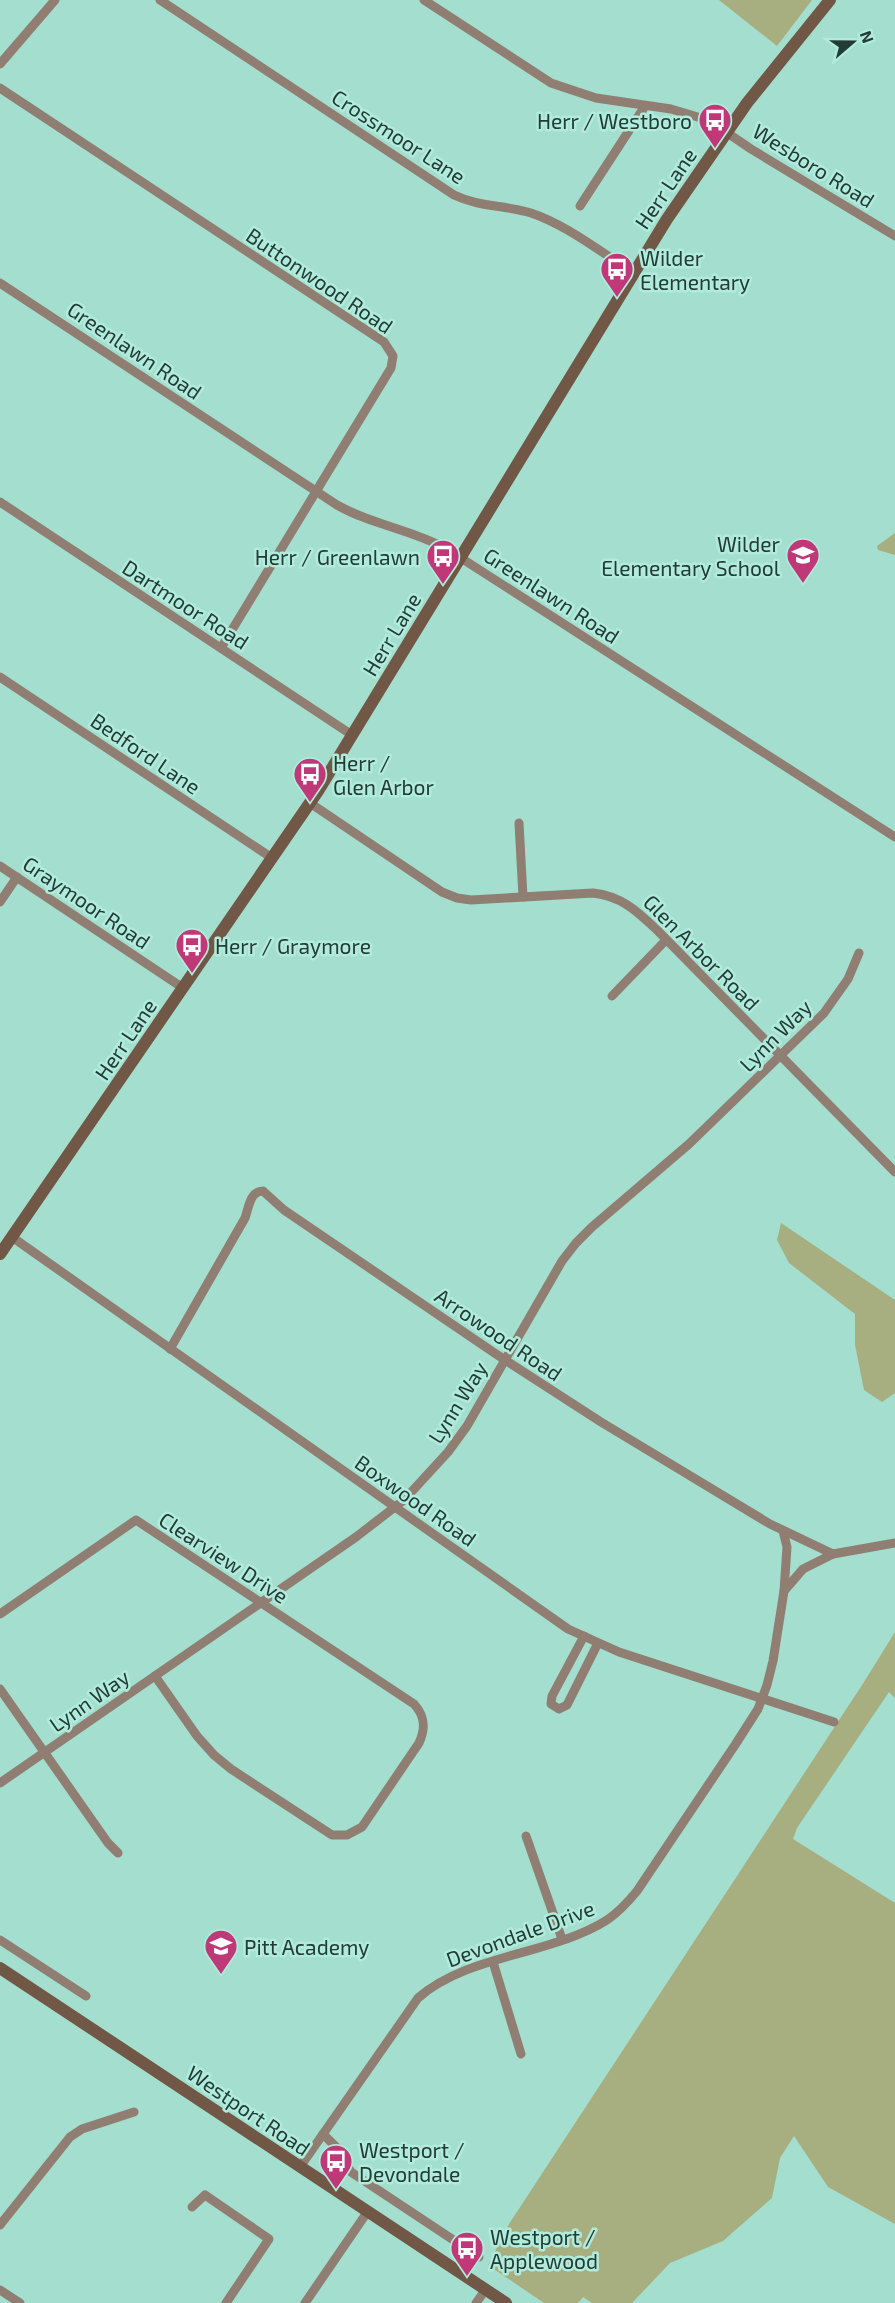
<svg xmlns="http://www.w3.org/2000/svg" width="895" height="2303" viewBox="0 0 895 2303" font-family="'Exo 2',sans-serif">
  <rect width="100%" height="100%" fill="#a3dece"/>
  <g fill="#a7af81">
    <path d="M719,0H812L777,46Z"/>
    <path d="M895,533V555L878,550L877,546Z"/>
    <path d="M781,1223L895,1300V1393L882,1402L864,1390L855,1345V1314L789,1263L777,1240Z"/>
    <path d="M895,1632V1698L889,1692L797,1828L793,1839L895,1903V2224L828,2187L794,2136L780,2158L772,2198L723,2241L670,2263L632,2303H592L583,2297L578,2303H544L488,2265L509,2224L864,1682Z"/>
  </g>
  <g fill="none" stroke-linecap="round" stroke-linejoin="round">
    <g stroke="#907e72" stroke-width="9">
      <path d="M160,0L454,195C479,207 505,205 531,213C567,225 600,252 633,272"/>
      <path d="M424,0L551,83L596,98L671,109L701,118L726,132L751,149L895,236"/>
      <path d="M0,64L55,0"/>
      <path d="M0,88L384,342L393,356L391,368L221,648"/>
      <path d="M580,206L645,106"/>
      <path d="M0,283L337,505C372,525 411,529 447,549L895,837"/>
      <path d="M0,502L352,735"/>
      <path d="M0,677L272,858"/>
      <path d="M310,803L442,892L457,898L471,900L593,893C622,896 638,912 658,931L895,1172"/>
      <path d="M519,823L523,897"/>
      <path d="M0,866L183,988"/>
      <path d="M0,902L17,877"/>
      <path d="M612,996L666,940"/>
      <path d="M12,1237L568,1629L619,1652L834,1722"/>
      <path d="M170,1349L245,1218C249,1207 250,1191 263,1191L284,1210L496,1354L601,1422L770,1524L833,1554L895,1543"/>
      <path d="M784,1591L803,1569L833,1554"/>
      <path d="M0,1614L136,1520L414,1704C425,1716 426,1728 419,1743L362,1827L347,1835H332L231,1769L214,1755L197,1736L155,1676"/>
      <path d="M584,1636L552,1696L551,1704L559,1709L567,1705L598,1643"/>
      <path d="M0,1689L108,1843L118,1853"/>
      <path d="M0,1783L356,1537L404,1500L448,1452L467,1426L562,1261L576,1243L592,1227L689,1144L824,1013L848,979L859,953"/>
      <path d="M526,1836L562,1939"/>
      <path d="M0,1940L86,1996"/>
      <path d="M493,1962L521,2054"/>
      <path d="M323,2134L337,2148L351,2172L479,2257"/>
      <path d="M300,2167L418,1998C468,1954 552,1955 607,1920C619,1912 628,1902 637,1891L735,1745L758,1709L767,1685L773,1661L784,1591L787,1547L783,1531"/>
      <path d="M192,2207L205,2195L269,2239L226,2303"/>
      <path d="M0,2225L70,2137L82,2129L134,2112"/>
      <path d="M0,2290L20,2303"/>
      <path d="M305,2303L368,2211"/>
      <path d="M476,2303L486,2289"/>
    </g>
    <g stroke="#715745" stroke-width="12">
      <path d="M0,1254L318,791L667,219L747,103L830,0"/>
      <path d="M0,1968L506,2303"/>
    </g>
  </g>
  <defs>
    <symbol id="bus-pin" viewBox="-11 -11 22 30"><path d="M0 17L-7.5 6A9.5 9.5 0 1 1 7.5 6Z" fill="#bf3877" stroke="#b0ebdb"/><path d="M-5-6H5V4H4V6H2V4H-2V6H-4V4H-5ZM-3.5-4V0h7V-4ZM-3.5 1.2v1.5H-2V1.2ZM2 1.2v1.5H3.5V1.2Z" fill="#fff"/></symbol>
    <symbol id="school-pin" viewBox="-11 -11 22 30"><path d="M0 17L-7.5 6A9.5 9.5 0 1 1 7.5 6Z" fill="#bf3877" stroke="#b0ebdb"/><path d="M0-5L7-2L0 1L-7-2ZM-4 1L0 2.5L4 1V4Q0 6-4 4Z" fill="#fff"/></symbol>
  </defs>
  <g fill-rule="evenodd">
    <use href="#bus-pin" x="696" y="101" width="38" height="52"/>
    <use href="#bus-pin" x="598" y="250" width="38" height="52"/>
    <use href="#school-pin" x="784" y="536" width="38" height="52"/>
    <use href="#bus-pin" x="424" y="537" width="38" height="52"/>
    <use href="#bus-pin" x="291" y="755" width="38" height="52"/>
    <use href="#bus-pin" x="173" y="926" width="38" height="52"/>
    <use href="#school-pin" x="202" y="1927" width="38" height="52"/>
    <use href="#bus-pin" x="317" y="2142" width="38" height="52"/>
    <use href="#bus-pin" x="448" y="2229" width="38" height="52"/>
  </g>
  <g text-anchor="middle" dominant-baseline="central" stroke-width="5" stroke-linejoin="round" paint-order="stroke">
    <g font-size="21" fill="#233b35" stroke="#b0ebdb" text-anchor="start">
      <text x="692" y="120" text-anchor="end">Herr / Westboro</text>
      <text x="640" y="257">Wilder<tspan x="640" dy="24">Elementary</tspan></text>
      <text x="780" y="543" text-anchor="end">Wilder<tspan x="780" dy="24">Elementary School</tspan></text>
      <text x="420" y="556" text-anchor="end">Herr / Greenlawn</text>
      <text x="333" y="762">Herr /<tspan x="333" dy="24">Glen Arbor</tspan></text>
      <text x="215" y="945">Herr / Graymore</text>
      <text x="244" y="1946">Pitt Academy</text>
      <text x="359" y="2149">Westport /<tspan x="359" dy="24">Devondale</tspan></text>
      <text x="490" y="2236">Westport /<tspan x="490" dy="24">Applewood</tspan></text>
    </g>
    <g font-size="21" fill="#233b35" stroke="#b0ebdb">
      <text transform="translate(399 136) rotate(33)">Crossmoor Lane</text>
      <text transform="translate(814 165) rotate(32)">Wesboro Road</text>
      <text transform="translate(665 188) rotate(-56)">Herr Lane</text>
      <text transform="translate(320 280) rotate(34)">Buttonwood Road</text>
      <text transform="translate(135 350) rotate(34)">Greenlawn Road</text>
      <text transform="translate(552 595) rotate(33)">Greenlawn Road</text>
      <text transform="translate(186 604) rotate(33)">Dartmoor Road</text>
      <text transform="translate(391 634) rotate(-59)">Herr Lane</text>
      <text transform="translate(146 753) rotate(34)">Bedford Lane</text>
      <text transform="translate(87 902) rotate(34)">Graymoor Road</text>
      <text transform="translate(702 952) rotate(45)">Glen Arbor Road</text>
      <text transform="translate(775 1035) rotate(-45)">Lynn Way</text>
      <text transform="translate(125 1039) rotate(-56)">Herr Lane</text>
      <text transform="translate(499 1334) rotate(34)">Arrowood Road</text>
      <text transform="translate(457 1402) rotate(-58)">Lynn Way</text>
      <text transform="translate(416 1500) rotate(35)">Boxwood Road</text>
      <text transform="translate(224 1557) rotate(33)">Clearview Drive</text>
      <text transform="translate(89 1700) rotate(-35)">Lynn Way</text>
      <text transform="translate(520 1933) rotate(-20)">Devondale Drive</text>
      <text transform="translate(249 2110) rotate(34)">Westport Road</text>
    </g>
  </g>
  <g transform="translate(853 42) rotate(70)" stroke="#b0ebdb" stroke-width="4.5" paint-order="stroke">
  <path d="M0-4.5L10 22L0 15L-10 22Z" fill="#233b35"/>
  <text y="-9" font-size="16" font-weight="bold" text-anchor="middle" fill="#233b35">N</text>
  </g>
</svg>
